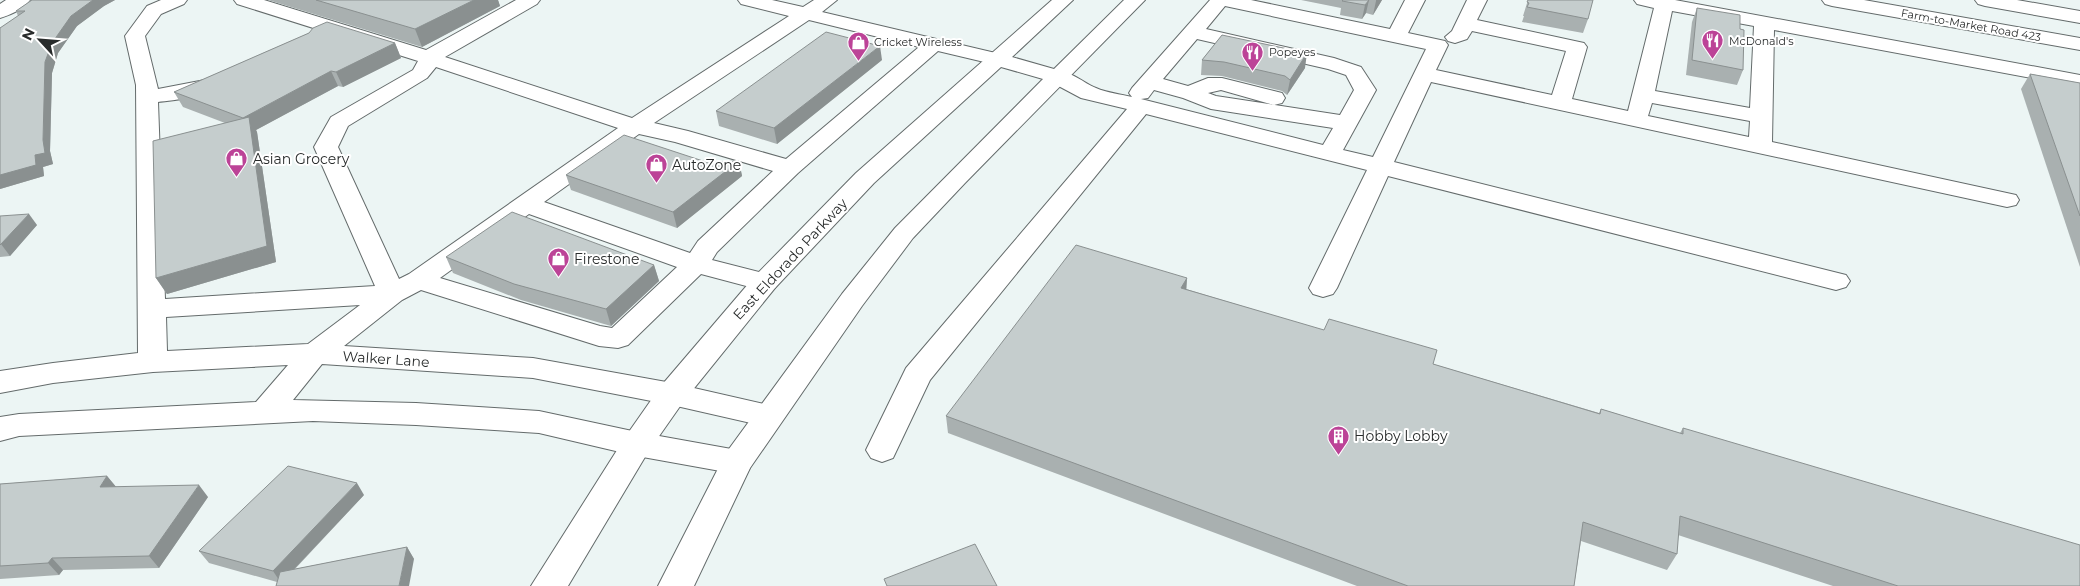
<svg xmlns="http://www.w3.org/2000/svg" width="2080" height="586" viewBox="0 0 2080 586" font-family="Montserrat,sans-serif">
  <rect width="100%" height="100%" fill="#ecf5f4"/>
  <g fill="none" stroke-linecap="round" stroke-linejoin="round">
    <defs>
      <g id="minor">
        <path d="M6,0H30C24,9 10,15 0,18V4Z"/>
        <path d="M161,0H187L184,4L161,14L145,36L158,89L210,79L218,80L221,85C213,97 173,100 158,102L165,299L375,286L314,147L331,117L413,70L418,61L237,4L234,0H264L426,50L516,0H540L537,4L445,57L632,118L789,16L741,4L738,0H772L803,7L814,0H837L822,12L1004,55L1007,59L1004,63L997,65L938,51L798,173L717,252L712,260L775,276L779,282L775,288L765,291L701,274L628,345L618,348L599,346L421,290L402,300L344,346L533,358L672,383L768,405L779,408L784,416L779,424L768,427L672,405L533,378L322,364L293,400L416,403L539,411L637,432L737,450L748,453L753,462L748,471L737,474L637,456L539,433L416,425L313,421L19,436L0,441V417L19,414L256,402L288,365L153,372L53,383L0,393V371L53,363L138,353L136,85L125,36L147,6ZM809,20L919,47L786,159L688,131L654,123ZM436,67L618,128L409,274L399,279L338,147L348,126L427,78ZM639,134L675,142L773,171L698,241L690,253L544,202ZM529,214L677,267L612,328L600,326L440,278ZM360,305L308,344L167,351L166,317Z"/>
        <path d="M1210,0H1251L1390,29L1405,0H1425L1408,33L1445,41L1448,45L1436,70L1552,95L1566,51L1472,31L1467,39L1455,43L1448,41L1445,37L1452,31L1467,0H1487L1477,20L1584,43L1587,47L1572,99L1628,111L1654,8L1637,4L1634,0H1675L2080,75V87L1774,30L1772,142L2016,195L2019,200L2016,205L2007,207L1431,82L1394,162L1846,275L1850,281L1846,287L1836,290L1388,176L1337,288L1333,294L1323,297L1313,294L1309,288L1367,170L1146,114L930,380L893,458L882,462L871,458L866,450L906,368L1127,109L1081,98L1051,82L1048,77L1051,72C1069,68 1081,82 1096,88C1107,93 1120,94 1132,97L1129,93L1132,88ZM1225,6L1426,49L1373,157L1343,150L1376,90L1361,67L1334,58L1206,29ZM1672,11L1754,26L1750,108L1655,91ZM1197,39L1328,69L1346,75L1354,90L1340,115L1216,96L1208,93L1221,90L1274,105L1282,103L1285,98L1282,93L1222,78H1208L1188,86L1163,79ZM1154,90L1183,98L1211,109L1333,128L1323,145L1141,99L1148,98ZM1652,103L1750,121L1749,137L1648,116Z"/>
      </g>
      <g id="major">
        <path d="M1052,0H1073L1012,57L1054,69L1124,0H1145L965,183L913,238L862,306L750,468L694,586H658L726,453L842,294L895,228L1043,79L1001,67L874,183L775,288L683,402L648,452L568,586H531L626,436L661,386L755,276L856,173Z"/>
        <path d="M1822,0H1864L2080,38V50L1832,6L1825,4Z"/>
        <path d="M1975,0H2017L2080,11V23L1985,6L1978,4Z"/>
      </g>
    </defs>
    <use href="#minor" stroke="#646b6b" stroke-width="2"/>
    <use href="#major" stroke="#646b6b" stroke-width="2"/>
    <use href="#minor" fill="#fff" fill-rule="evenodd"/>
    <use href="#major" fill="#fff" fill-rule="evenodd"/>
  </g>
  <g fill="#a9b0b0">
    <path d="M32,0H115L104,6L77,26L58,53L52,73L50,151L53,164L43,167L44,176L0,189V28L18,16L16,11Z"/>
    <path d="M268,0H498L500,6L422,47Z"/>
    <path d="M1301,0H1382L1373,15L1366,13L1362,19L1340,15L1341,8Z"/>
    <path d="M1528,0L1588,19L1583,33L1522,22L1524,16H1523Z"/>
    <path d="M1697,8L1740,29L1743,70L1737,85L1686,75L1692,22Z"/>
    <path d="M309,33L395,43L401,58L343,87L338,86L256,130L257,132L276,262L167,294L156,278L225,123L183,107L174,92Z"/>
    <path d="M1222,35L1305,68L1287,95L1282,91L1222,76L1201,75L1202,60Z"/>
    <path d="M882,60L777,144L719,126L716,111Z"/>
    <path d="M2030,74L2080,83V267L2021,89Z"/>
    <path d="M739,161L742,176L677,228L571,190L566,175L706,162Z"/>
    <path d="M0,216L37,225L10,256L0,257Z"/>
    <path d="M446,257L654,265L659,281L611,326L521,300L453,273Z"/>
    <path d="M1187,278L1186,289L1433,364L1599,413L1601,409L1680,433L1683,428L2080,586H1833L1678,535L1677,554L1667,570L1581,541L1574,586H1357L948,433L946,416Z"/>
    <path d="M107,476L116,487L208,497L159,568L63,570L59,575L0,579V484Z"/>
    <path d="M364,495L295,569L407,547L414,559L277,582L209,563L199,551Z"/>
  </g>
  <g fill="#8a9090">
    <path d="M93,0H115L104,6L77,26L58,53L52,73L50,151L53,164L43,167L44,176L0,189V175L35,155L43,140L45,62L52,43L71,16Z"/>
    <path d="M474,0H498L500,6L422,47L415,29Z"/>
    <path d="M1369,0L1366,13L1362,19L1365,5Z"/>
    <path d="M1376,0H1382L1373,15L1376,1Z"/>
    <path d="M395,43L401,58L343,87L336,72Z"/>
    <path d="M880,46L882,60L777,144L774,128Z"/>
    <path d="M1307,53L1305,68L1287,95L1290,80Z"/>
    <path d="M331,71L338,86L256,130L257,132L276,262L167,294L156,278L267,246L243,118Z"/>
    <path d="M739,161L742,176L677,228L673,212Z"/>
    <path d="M29,214L37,225L10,256L1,244Z"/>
    <path d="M654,265L659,281L611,326L606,309Z"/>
    <path d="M1187,278L1186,295L1181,288Z"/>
    <path d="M107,476L117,488L100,487Z"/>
    <path d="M357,483L364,495L281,583L273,571Z"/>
    <path d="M199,485L208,497L159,568L149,556Z"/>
    <path d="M407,547L414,559L409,586H399Z"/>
    <path d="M52,558L63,570L59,575L48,563Z"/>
  </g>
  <g fill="#c5cdcd" stroke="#8a9090">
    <path d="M32,0H93L71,16L52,43L45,62L43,140L45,153L35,155L36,165L0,175V28L25,11H16Z"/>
    <path d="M316,0H474L415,29Z"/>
    <path d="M1343,0H1369L1365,5L1342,1Z"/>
    <path d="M1528,0H1593L1588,19L1527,7L1529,3L1527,2Z"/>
    <path d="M1697,8L1740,15V29L1744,30L1743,70L1692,60Z"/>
    <path d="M327,22L395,43L336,72L331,71L243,118L174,92L309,33L313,28Z"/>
    <path d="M826,32L880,46L774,128L716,111Z"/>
    <path d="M1222,35L1307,53L1290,80L1285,76L1224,62L1202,60Z"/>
    <path d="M2030,74L2080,83V216Z"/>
    <path d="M249,117L267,246L156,278L153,141Z"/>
    <path d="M624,135L706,162L739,161L673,212L566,175Z"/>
    <path d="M512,212L654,265L606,309L514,284L446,257Z"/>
    <path d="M29,214L1,244L0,245V216Z"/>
    <path d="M1076,245L1187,278L1181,288L1324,330L1329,319L1437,350L1433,364L1600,414L1601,409L1683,434V428L2080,545V586H1898L1680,516L1677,554L1583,522L1574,586H1408L946,416Z"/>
    <path d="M288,466L357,483L273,571L199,551Z"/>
    <path d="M107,476L100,487L199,485L149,556L52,558L48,563L0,566V484Z"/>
    <path d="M975,544L997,586H887L884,579Z"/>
    <path d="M407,547L399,586H276L280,572Z"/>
  </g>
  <defs>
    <symbol id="restaurant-pin" viewBox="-11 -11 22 30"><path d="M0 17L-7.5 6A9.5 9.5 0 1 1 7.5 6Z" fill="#bc4397" stroke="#fff"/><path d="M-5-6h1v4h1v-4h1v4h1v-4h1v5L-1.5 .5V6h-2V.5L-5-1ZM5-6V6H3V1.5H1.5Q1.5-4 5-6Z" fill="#fff"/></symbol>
    <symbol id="shop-pin" viewBox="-11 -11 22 30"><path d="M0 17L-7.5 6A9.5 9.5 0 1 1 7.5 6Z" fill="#bc4397" stroke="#fff"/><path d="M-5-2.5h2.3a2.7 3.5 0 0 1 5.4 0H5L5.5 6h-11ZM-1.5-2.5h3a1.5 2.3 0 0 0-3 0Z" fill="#fff"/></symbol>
    <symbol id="building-pin" viewBox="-11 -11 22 30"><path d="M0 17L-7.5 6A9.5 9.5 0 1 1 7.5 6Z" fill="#bc4397" stroke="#fff"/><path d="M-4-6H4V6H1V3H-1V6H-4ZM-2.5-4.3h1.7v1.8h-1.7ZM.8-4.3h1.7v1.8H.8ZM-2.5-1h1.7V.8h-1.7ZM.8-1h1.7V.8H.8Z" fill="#fff"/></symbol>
  </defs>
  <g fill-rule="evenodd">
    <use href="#restaurant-pin" x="1700" y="28" width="25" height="34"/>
    <use href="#shop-pin" x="846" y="30" width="25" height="34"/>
    <use href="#restaurant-pin" x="1240" y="40" width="25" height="34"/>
    <use href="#shop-pin" x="224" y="146" width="25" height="34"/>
    <use href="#shop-pin" x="644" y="152" width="25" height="34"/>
    <use href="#shop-pin" x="546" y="246" width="25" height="34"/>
    <use href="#building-pin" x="1326" y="424" width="25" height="34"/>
  </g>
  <g text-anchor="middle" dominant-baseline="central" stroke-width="4" stroke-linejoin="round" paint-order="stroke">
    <g font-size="11" fill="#282b2b" stroke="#fff">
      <text transform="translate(1971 25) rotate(10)">Farm-to-Market Road 423</text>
    </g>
    <g font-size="11" fill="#282b2b" stroke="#fff" text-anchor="start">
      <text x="1729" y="41">McDonald's</text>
      <text x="874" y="42">Cricket Wireless</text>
      <text x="1269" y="52">Popeyes</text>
    </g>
    <g font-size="14" fill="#282b2b" stroke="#fff" text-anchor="start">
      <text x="253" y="159">Asian Grocery</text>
      <text x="672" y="165">AutoZone</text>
      <text x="574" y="259">Firestone</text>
      <text x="1354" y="436">Hobby Lobby</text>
    </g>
    <g font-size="14" fill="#282b2b" stroke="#fff">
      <text transform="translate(790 259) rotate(-47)">East Eldorado Parkway</text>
      <text transform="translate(386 359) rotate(4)">Walker Lane</text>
    </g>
  </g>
  <g transform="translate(40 40) rotate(296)" stroke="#ffffff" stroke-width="4" paint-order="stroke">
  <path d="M0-4L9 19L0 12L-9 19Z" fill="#282b2b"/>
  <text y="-8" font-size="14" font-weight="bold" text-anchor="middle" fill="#282b2b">N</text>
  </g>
</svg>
